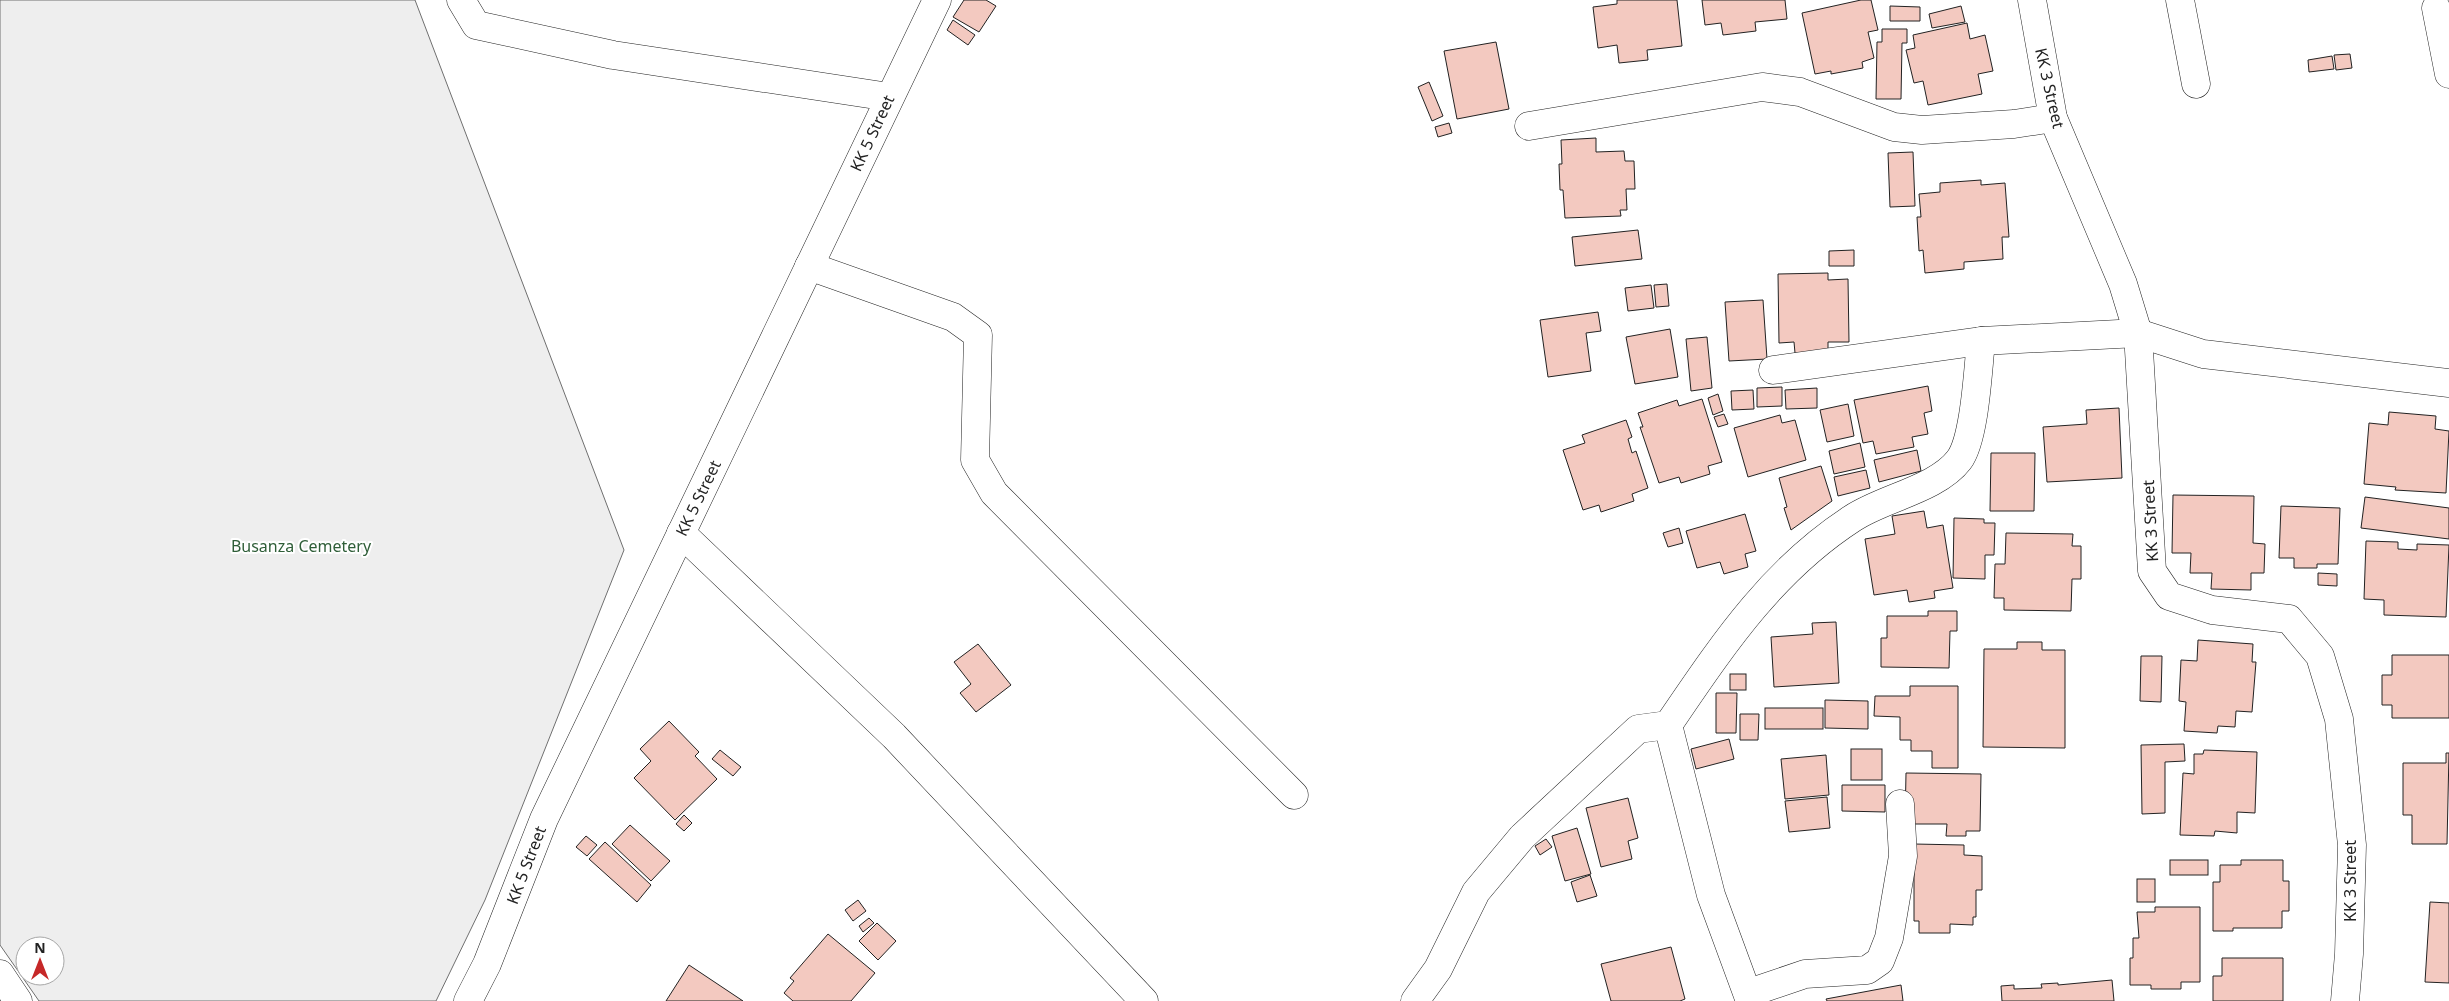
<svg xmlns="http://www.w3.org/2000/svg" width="2449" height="1001" viewBox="0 0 2449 1001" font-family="'Noto Sans',sans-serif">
  <rect width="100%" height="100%" fill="#fff"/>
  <path fill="#eee" stroke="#6f6f6f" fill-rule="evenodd" d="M0,0H415L624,550L485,900L436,1001H39L0,945ZM25,946H55V976H25Z"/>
  <g fill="#f3c9c0" stroke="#222">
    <path d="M964,0H986L996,6L979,32L953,17Z"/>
    <path d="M1617,0H1677L1682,46L1647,50L1648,60L1619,63L1617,45L1598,48L1593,7L1617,4Z"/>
    <path d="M1702,0H1785L1787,19L1755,22L1756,31L1723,35L1721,23L1705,25Z"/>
    <path d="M1861,0H1871L1878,30L1868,32L1874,58L1862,62L1863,68L1831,74V71L1815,74L1802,13Z"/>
    <path d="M1890,6L1920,7V21H1890Z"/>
    <path d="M1961,6L1965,22L1932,28L1929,14Z"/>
    <path d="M953,20L975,35L968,45L947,30Z"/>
    <path d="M1967,23L1970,39L1985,35L1993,71L1978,74L1982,94L1928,105L1923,81L1914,83L1906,50L1915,48L1913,35Z"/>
    <path d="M1882,29H1907V43H1902L1901,99H1876L1877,42H1882Z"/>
    <path d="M1496,42L1509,109L1457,119L1444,51Z"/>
    <path d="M2350,54L2352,68L2336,70L2334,55Z"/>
    <path d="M2332,56L2334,69L2309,72L2308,60Z"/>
    <path d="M1429,82L1443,116L1432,121L1418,87Z"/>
    <path d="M1449,123L1452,133L1438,137L1435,127Z"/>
    <path d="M1596,138V152L1624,151L1625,161H1634L1635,189H1626L1627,210H1620L1621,216L1565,218L1563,190H1560L1559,164H1562L1561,140Z"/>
    <path d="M1913,152L1915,206L1890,207L1888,153Z"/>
    <path d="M1981,180V185L2005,183L2009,237H2002L2003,259L1964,262V269L1925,273L1923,250L1919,251L1917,217H1921L1919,194L1940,192V183Z"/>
    <path d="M1638,230L1642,259L1575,266L1572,237Z"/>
    <path d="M1854,250V266H1829V251Z"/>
    <path d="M1828,273V280L1848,279L1849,342H1828V353H1795L1794,342L1779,343L1778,274Z"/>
    <path d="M1667,284L1669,306L1656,307L1654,285Z"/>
    <path d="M1651,285L1654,308L1628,311L1625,288Z"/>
    <path d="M1763,300L1767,359L1729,361L1725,302Z"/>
    <path d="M1598,312L1601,331L1586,333L1591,371L1548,377L1540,320Z"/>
    <path d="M1670,329L1678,377L1635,384L1626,337Z"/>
    <path d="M1707,337L1712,388L1691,391L1686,339Z"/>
    <path d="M1928,386L1932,411L1924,413L1928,434L1912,437L1914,447L1876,454L1873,441L1863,443L1854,400Z"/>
    <path d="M1782,387V406L1757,407V388Z"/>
    <path d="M1817,388V408L1786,409L1785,390Z"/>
    <path d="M1753,390L1754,409L1732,410L1731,391Z"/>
    <path d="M1718,394L1723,411L1713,415L1708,398Z"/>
    <path d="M1702,399L1722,462L1708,466L1710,474L1681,483L1679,477L1659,483L1640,427H1643L1638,413L1677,400L1679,406Z"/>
    <path d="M1848,404L1854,436L1827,442L1820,410Z"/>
    <path d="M2119,408L2122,478L2047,482L2043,427L2087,424L2086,410Z"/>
    <path d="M2389,412L2436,416L2435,429L2449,431L2446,493L2395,490L2396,487L2364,484L2369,423L2388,425Z"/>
    <path d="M1724,414L1728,424L1718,427L1714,417Z"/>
    <path d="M1780,415L1782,423L1795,420L1806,460L1748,477L1734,428Z"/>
    <path d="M1626,420L1632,437L1628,439L1632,453L1636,451L1648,488L1632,494L1634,501L1601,512L1599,505L1583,510L1563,450L1585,443L1582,435Z"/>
    <path d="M1860,443L1865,467L1834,474L1829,451Z"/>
    <path d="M1917,450L1921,471L1879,482L1874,460Z"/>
    <path d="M1991,453H2035L2034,511H1990Z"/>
    <path d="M1821,466L1832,501L1791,530L1784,508L1787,507L1779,478Z"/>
    <path d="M1866,470L1870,488L1838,496L1834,477Z"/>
    <path d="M2173,495L2254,496L2253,543L2265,544L2264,573H2251V590L2211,589L2212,573H2190L2191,553H2172Z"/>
    <path d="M2365,497L2449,508V539L2361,528Z"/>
    <path d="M2281,506L2340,508L2338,564H2317V568H2294V558H2279Z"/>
    <path d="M1924,511L1927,528L1943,525L1953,588L1934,591L1935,598L1909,602L1907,590L1874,595L1865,539L1895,534L1892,516Z"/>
    <path d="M1745,514L1756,551L1745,554L1748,567L1724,574L1720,562L1697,568L1686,531Z"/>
    <path d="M1954,518L1984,519V523H1995L1994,555H1985V579L1953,578Z"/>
    <path d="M1679,528L1683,543L1668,547L1663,533Z"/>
    <path d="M2006,533L2073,534L2072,546H2081V579H2072L2071,611L2004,610V598H1994L1995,564H2005Z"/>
    <path d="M2366,541L2398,542V549L2417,550V544L2449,545L2446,617L2384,615V600L2364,599Z"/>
    <path d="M2318,573L2337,574V586L2318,585Z"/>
    <path d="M1928,611H1957V631H1950L1949,668L1881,667V638H1887V616H1928Z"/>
    <path d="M1836,622L1839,683L1774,687L1771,637L1813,634L1812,623Z"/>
    <path d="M2198,640L2253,644L2252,662H2256L2252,712L2236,711L2235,727L2218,726L2217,733L2184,731L2186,702L2179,701L2181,660L2197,661Z"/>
    <path d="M2017,642H2042V650H2065V748L1983,747L1984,649H2017Z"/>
    <path d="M978,644L1011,685L976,712L960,693L971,684L954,662Z"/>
    <path d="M2392,655H2449V718H2392V705H2382V675H2392Z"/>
    <path d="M2141,656H2162L2161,702L2140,701Z"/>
    <rect x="1730" y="674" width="16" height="16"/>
    <path d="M1910,686H1958V768H1932V751H1911V740H1900V717L1874,716L1875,696H1910Z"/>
    <path d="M1716,693H1737L1736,733H1716Z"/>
    <path d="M1825,700L1868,701V729L1825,728Z"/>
    <rect x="1765" y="708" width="58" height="21"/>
    <path d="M1740,714H1759L1758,740H1740Z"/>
    <path d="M669,721L699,752L695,756L717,779L675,820L634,778L651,761L640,749Z"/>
    <path d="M1729,739L1734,759L1696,769L1691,749Z"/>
    <path d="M2184,744L2185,761L2165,762V813L2142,814L2141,745Z"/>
    <rect x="1851" y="749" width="31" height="31"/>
    <path d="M720,750L741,767L733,776L712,759Z"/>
    <path d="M2204,750L2257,752L2255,813L2237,812V833L2215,831L2214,836L2180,835L2183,773L2194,774V754H2203Z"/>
    <path d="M2446,753H2449L2447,844H2412V815H2403V763H2446Z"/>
    <path d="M1826,755L1829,795L1785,799L1781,759Z"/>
    <path d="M1906,773L1981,774L1980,831H1966V836H1946L1947,824H1905Z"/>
    <path d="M1842,785H1885V812L1842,811Z"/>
    <path d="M1827,797L1830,828L1789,832L1785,801Z"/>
    <path d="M1628,798L1638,838L1628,841L1632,859L1601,867L1586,808Z"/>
    <path d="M684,815L692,823L684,831L676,824Z"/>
    <path d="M630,825L670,861L651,881L612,844Z"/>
    <path d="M1577,828L1591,874L1565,881L1552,836Z"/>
    <path d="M586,836L597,845L587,856L576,847Z"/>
    <path d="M1546,839L1552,847L1540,855L1535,846Z"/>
    <path d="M605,842L651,885L637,902L589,859Z"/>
    <path d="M1914,844L1964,845V855L1982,856V890H1976V917H1973V925L1950,924V933H1919V921H1914Z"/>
    <rect x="2170" y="860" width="38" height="15"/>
    <path d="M2241,860H2283V881H2289V911H2282V928H2233V931H2213V882H2220V865H2241Z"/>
    <path d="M1590,875L1597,896L1577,902L1571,882Z"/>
    <rect x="2137" y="879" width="18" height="23"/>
    <path d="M858,900L866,911L853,921L845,910Z"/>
    <path d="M2430,902L2449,903V983L2425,982Z"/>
    <path d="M2155,907H2200V982H2181V989H2151V985H2130V958H2133V938H2139L2137,912H2155Z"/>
    <path d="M869,918L874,923L863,932L859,926Z"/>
    <path d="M877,923L896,941L878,960L859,941Z"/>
    <path d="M828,934L875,973L851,1001H793L784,993L794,981L790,978Z"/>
    <path d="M1671,947L1685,999L1680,1001H1611L1601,964Z"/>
    <path d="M2222,958H2283V1001H2213V976H2222Z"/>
    <path d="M689,965L743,1001H666Z"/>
    <path d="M2112,980L2114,1001H2002L2001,986L2014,985V989L2042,988L2041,984L2058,983V985Z"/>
    <path d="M1901,985L1903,1001H1827L1826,999Z"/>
  </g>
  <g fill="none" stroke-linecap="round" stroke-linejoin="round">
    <defs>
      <g id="minor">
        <path d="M461,0L476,25L613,55L889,97"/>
        <path d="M2032,0L2053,118L2123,284L2138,333L2152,571L2169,596L2212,610L2289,619L2320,656L2339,719L2352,845L2349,954L2345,1001"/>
        <path d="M2180,0L2196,84"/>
        <path d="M2436,8L2449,74"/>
        <path d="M1529,126L1762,87L1800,92L1894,127L1922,130L2014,124L2053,118"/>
        <path d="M809,266L953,317L978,335L975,460L994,493L1294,795"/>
        <path d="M1773,370L1981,341L2138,333L2203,354L2449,383"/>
        <path d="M681,533L894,736L1144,1001"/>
        <path d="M1668,725L1711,895L1750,1001"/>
        <path d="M0,974L18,1001"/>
        <path d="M1749,993L1805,974L1867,970L1880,961L1889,938L1903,856L1900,804"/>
        <path d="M468,1001L487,964L544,819L937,0"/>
        <path d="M1415,1001L1438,969L1476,892L1522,837L1638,729L1668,725C1722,646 1771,571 1853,518C1883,498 1937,489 1959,460C1975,439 1978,368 1981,341"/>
      </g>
    </defs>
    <use href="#minor" stroke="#222" stroke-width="29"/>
    <use href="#minor" stroke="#fff" stroke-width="28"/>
  </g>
  <g text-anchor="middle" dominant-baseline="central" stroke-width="4" stroke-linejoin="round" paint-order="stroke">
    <g font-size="16" fill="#222" stroke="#fff">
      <text transform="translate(2050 88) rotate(77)">KK 3 Street</text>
      <text transform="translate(872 133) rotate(-65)">KK 5 Street</text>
      <text transform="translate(698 498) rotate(-64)">KK 5 Street</text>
      <text transform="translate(2150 521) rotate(-93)">KK 3 Street</text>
      <text transform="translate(526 865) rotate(-69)">KK 5 Street</text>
      <text transform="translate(2350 881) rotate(-90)">KK 3 Street</text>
    </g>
    <g font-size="16" fill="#2f5e38" stroke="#fff">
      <text x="301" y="546">Busanza Cemetery</text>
    </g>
  </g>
  <g transform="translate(40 961)"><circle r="24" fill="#ffffff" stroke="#a7a7a7"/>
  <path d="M0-4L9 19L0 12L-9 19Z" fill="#c62828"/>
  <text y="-8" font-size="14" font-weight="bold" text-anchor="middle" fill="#222222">N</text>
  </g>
</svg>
